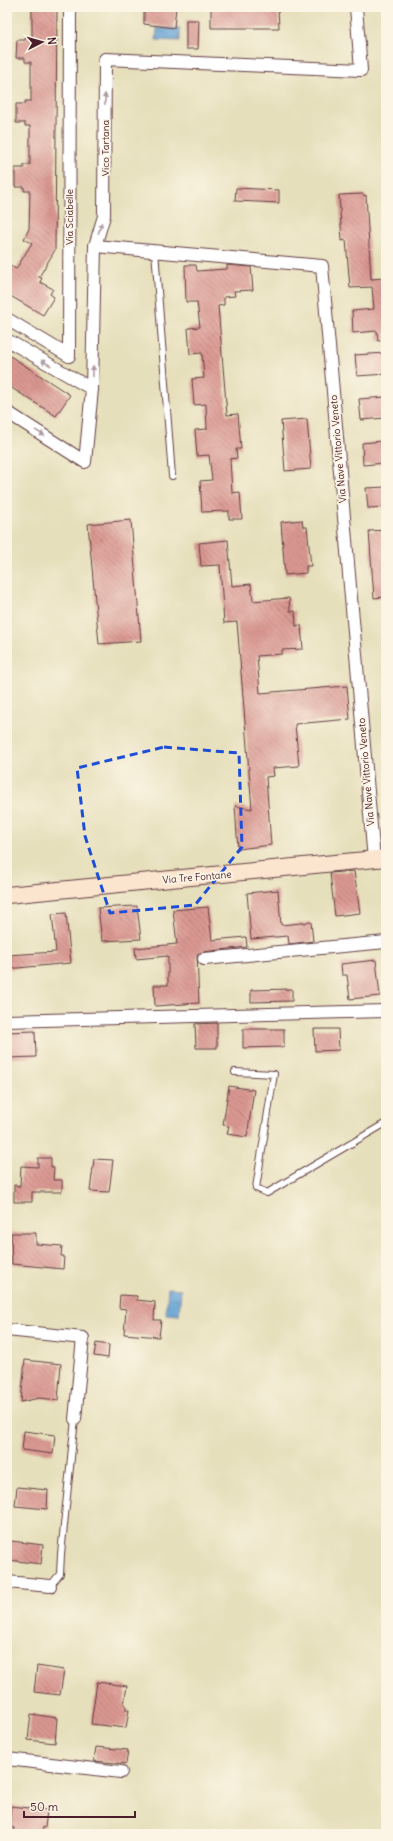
<svg xmlns="http://www.w3.org/2000/svg" width="393" height="1841" viewBox="0 0 393 1841" font-family="Delius,sans-serif">
  <defs>
    <pattern id="water-ripples" width="26" height="14" patternUnits="userSpaceOnUse"><rect width="26" height="14" fill="#61a1d4"/><path d="M2 4q2-2 4 0t4 0M15 11q2-2 4 0t4 0" fill="none" stroke="#5283ac"/></pattern>
    <pattern id="building-back-hatch" width="6" height="6" patternUnits="userSpaceOnUse"><rect width="6" height="6" fill="#da9791"/><path d="M-1 5l2 2M0 0l6 6M5-1l2 2" fill="none" stroke="#b37b77"/></pattern>
  </defs>
  <rect width="100%" height="100%" fill="#fcf5e5"/>
  <filter id="ink" filterUnits="userSpaceOnUse"><feTurbulence type="fractalNoise" baseFrequency=".025" numOctaves="2"/><feDisplacementMap in="SourceGraphic" scale="8" xChannelSelector="R" yChannelSelector="G"/><feConvolveMatrix kernelMatrix="1 2 1 2 8 2 1 2 1" color-interpolation-filters="sRGB"/></filter>
  <filter id="wash" filterUnits="userSpaceOnUse"><feTurbulence type="fractalNoise" baseFrequency=".012" numOctaves="4" result="noise"/><feDisplacementMap in="SourceGraphic" scale="16" xChannelSelector="R" yChannelSelector="G"/><feGaussianBlur stdDeviation="0.9" result="paint"/><feColorMatrix in="noise" values="0 0 0 0 0 0 0 0 0 0 0 0 0 0 0 0 0 1.4 0 .05"/><feComposite in="paint" operator="in"/></filter>
  <g filter="url(#wash)">
    <rect width="100%" height="100%" fill="#e6dfbb"/>
    <g fill="url(#water-ripples)" stroke="#566080">
      <path d="M157,28L180,29V41L156,40Z"/>
      <path d="M168,1288L181,1289L179,1315L166,1314Z"/>
    </g>
    <g id="blocks">
      <g fill="url(#building-back-hatch)">
        <path d="M32,7H57L55,250L39,277L42,278L40,282L53,289L50,294L54,297L43,315L7,294V264L16,269L32,243L24,239L29,229L30,191H24V187H15V168H24V165H30V126H25V123H16V104H25V101H31V62H25V58H16L17,40H25L26,36L32,37Z"/>
        <path d="M144,7H176L174,28L144,24Z"/>
        <path d="M211,7H278L279,28H211Z"/>
        <path d="M186,20H199L198,49H186Z"/>
        <path d="M236,188L279,190V203L235,201Z"/>
        <path d="M363,194L364,196L366,195L371,279L385,278L386,340L378,341L377,331L353,333L352,311L374,309L372,287L350,288L346,240L342,241L339,195Z"/>
        <path d="M185,265H196L197,271L227,269V265L251,267L253,290L234,291L235,296L224,297V305L218,306L227,415L238,414L241,449H236L237,458L230,459L232,493L240,492L242,519H229V511L202,512L200,481L212,480L209,455L197,456L195,430L207,429L206,404L194,405L192,379L204,378L202,353L190,354L188,328L200,327L197,302H186Z"/>
        <path d="M386,353V374L357,376L355,355Z"/>
        <path d="M7,354L70,395L56,416L7,385Z"/>
        <path d="M386,397V418L361,420L359,399Z"/>
        <path d="M307,419L311,469L285,471L281,421Z"/>
        <path d="M383,441L385,463L363,465L362,443Z"/>
        <path d="M386,487V507L368,508L366,488Z"/>
        <path d="M131,520L141,641L99,644L88,524Z"/>
        <path d="M302,520L303,527H307L311,566H306V573L285,575L281,522Z"/>
        <path d="M386,530V597L374,598L369,531Z"/>
        <path d="M228,540L232,586L251,584L253,601L289,598L290,611H295L296,626L301,625L303,649L282,650V654L257,656L260,693L347,686L350,719L295,724L299,766L273,768L274,776L266,777L271,845L238,849L235,806L252,809L237,622L224,623L220,565L201,566L199,543Z"/>
        <path d="M354,871L360,913L335,916L330,873Z"/>
        <path d="M278,890L281,925L311,922L313,941L289,944L288,936L251,939L247,893Z"/>
        <path d="M137,906L141,939L102,941L98,908Z"/>
        <path d="M208,907L212,940L246,937L247,947L203,952L197,954L199,1003L155,1006L154,985H168V956L136,959L135,948L177,944L173,910Z"/>
        <path d="M66,913L71,963L7,969V955L56,952L52,914Z"/>
        <path d="M376,960L380,996L350,999L347,975H342L341,964Z"/>
        <path d="M292,989V1001L251,1002V990Z"/>
        <path d="M217,1023V1048H196L195,1024Z"/>
        <path d="M243,1029H284V1047L243,1048Z"/>
        <path d="M314,1029H338L339,1050L315,1051Z"/>
        <path d="M35,1031L36,1057L7,1058V1032Z"/>
        <path d="M229,1086L254,1090L247,1137L227,1134L229,1126L223,1125Z"/>
        <path d="M38,1158H51V1167H54L53,1180H62V1192H32V1202H14V1185L20,1186L21,1166L38,1167Z"/>
        <path d="M94,1159L113,1160L109,1192L90,1191Z"/>
        <path d="M11,1233H36V1244L62,1246L61,1256H64L63,1269L12,1264Z"/>
        <path d="M120,1295L137,1296V1300L155,1302L154,1320H161L159,1337L124,1334L126,1309L119,1308Z"/>
        <path d="M96,1343L109,1345L108,1358L94,1356Z"/>
        <path d="M25,1360L61,1364L58,1400L39,1398L21,1402Z"/>
        <path d="M24,1431L55,1435L53,1454L22,1450Z"/>
        <path d="M17,1487L48,1490L47,1509L15,1506Z"/>
        <path d="M11,1541L43,1545L41,1564L9,1560Z"/>
        <path d="M37,1666L64,1670L60,1695L34,1692Z"/>
        <path d="M97,1682L127,1686L124,1704L126,1705V1710H129L126,1728L91,1724Z"/>
        <path d="M31,1714L57,1718L55,1743L28,1740Z"/>
        <path d="M96,1747L128,1750L126,1764L94,1761Z"/>
        <path d="M11,1806L47,1810L45,1828L43,1827L42,1834H13L14,1828L9,1827Z"/>
      </g>
    </g>
  </g>
  <g filter="url(#ink)">
    <use href="#blocks" fill-opacity="0" stroke="#613c41" stroke-width="1"/>
    <g fill="none" stroke-linecap="round" stroke-linejoin="round">
      <defs>
        <g id="lane">
          <path d="M155,251L172,476"/>
          <path d="M235,1072L274,1074L256,1188L267,1193L386,1123"/>
          <path d="M50,1586L60,1574L61,1554L75,1419"/>
        </g>
        <g id="street">
          <path d="M95,246L322,266L374,860"/>
          <path d="M7,319L69,356L70,7"/>
          <path d="M7,340L92,389"/>
          <path d="M7,412L85,462L92,389L95,246L104,216L105,59L361,70L356,7"/>
          <path d="M204,959L386,942"/>
          <path d="M7,1021L386,1011"/>
          <path d="M7,1330L83,1338L75,1419"/>
          <path d="M7,1582L50,1586"/>
          <path d="M7,1759L121,1772"/>
        </g>
        <path id="secondary" d="M7,895L386,858"/>
      </defs>
      <use href="#lane" stroke="#613c41" stroke-width="8"/>
      <use href="#street" stroke="#613c41" stroke-width="14"/>
      <use href="#secondary" stroke="#613c41" stroke-width="18"/>
      <use href="#lane" stroke="#fff" stroke-width="6"/>
      <use href="#street" stroke="#fff" stroke-width="12"/>
      <use href="#secondary" stroke="#fbe5cf" stroke-width="16"/>
    </g>
    <defs><path id="oneway-solid" d="M-6-.8H1V-3.2L6.5 0L1 3.2V.8H-6Z"/></defs>
    <g fill="#ae9aa0">
      <use href="#oneway-solid" transform="translate(105 99) rotate(-90)"/>
      <use href="#oneway-solid" transform="translate(100 228) rotate(-73)"/>
      <use href="#oneway-solid" transform="translate(46 363) rotate(-150)"/>
      <use href="#oneway-solid" transform="translate(93 371) rotate(-89)"/>
      <use href="#oneway-solid" transform="translate(40 433) rotate(32)"/>
    </g>
  </g>
  <path fill="none" stroke="#1d4ed8" stroke-width="3" stroke-dasharray="8 5" stroke-linejoin="round" d="M164,747L239,753L242,847L195,905L110,913L85,836L77,768Z"/>
  <g text-anchor="middle" dominant-baseline="central" stroke-width="3.5" stroke-linejoin="round" paint-order="stroke">
    <g font-size="10" fill="#4a1f2b" stroke="#fcf5e5">
      <text transform="translate(105 148) rotate(-90)">Vico Tartana</text>
      <text transform="translate(69 217) rotate(-90)">Via Sciabelle</text>
      <text transform="translate(338 449) rotate(-95)">Via Nave Vittorio Veneto</text>
      <text transform="translate(366 772) rotate(-95)">Via Nave Vittorio Veneto</text>
      <text transform="translate(197 877) rotate(-5)">Via Tre Fontane</text>
    </g>
  </g>
  <rect width="393" height="1841" fill="none" stroke="#fcf5e5" stroke-width="24"/>
  <g transform="translate(42 42) rotate(84)" stroke="#fcf5e5" stroke-width="3" paint-order="stroke">
  <path d="M0-3L7 15L0 10L-7 15Z" fill="#4a1f2b"/>
  <text y="-6" font-size="11" font-weight="bold" text-anchor="middle" fill="#4a1f2b">N</text>
  </g>
  <path d="M24 1811v6h111v-6" fill="none" stroke="#4a1f2b" stroke-width="2"/>
  <text x="30" y="1811" font-size="12" fill="#4a1f2b" stroke="#fcf5e5" stroke-width="3" paint-order="stroke">50 m</text>
</svg>
